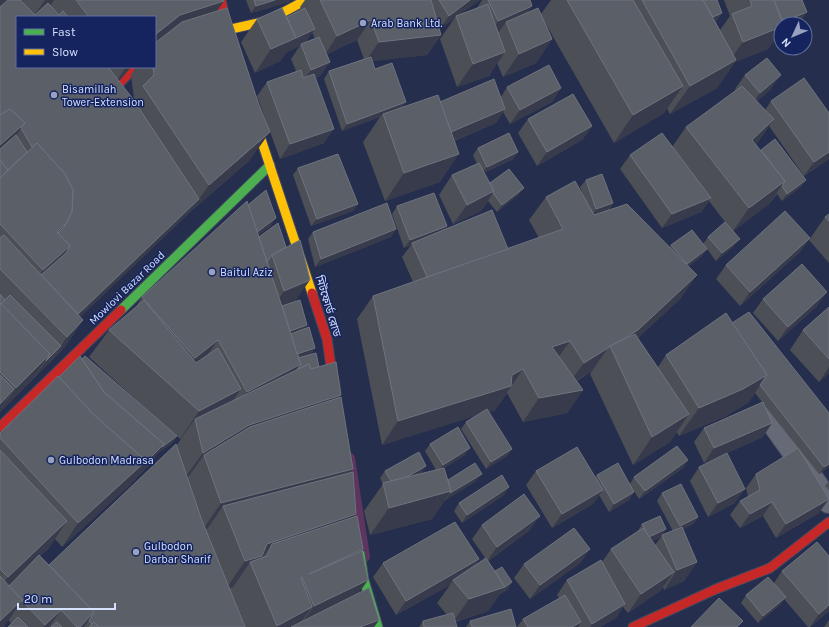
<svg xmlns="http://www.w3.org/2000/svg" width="829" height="627" viewBox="0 0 829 627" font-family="Karla,'Noto Sans Bengali',sans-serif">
  <rect width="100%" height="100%" fill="#262e4d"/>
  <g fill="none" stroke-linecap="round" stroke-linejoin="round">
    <path stroke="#5d355f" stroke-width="10" d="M350,458L365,557"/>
    <defs>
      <path id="street" d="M769,418L829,502"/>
      <g id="fast">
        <path d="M121,310L270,165"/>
        <path d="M360,554L364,580L378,627"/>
      </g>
      <g id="slow">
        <path d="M227,30L267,21L306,0"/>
        <path d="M253,115L312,293"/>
      </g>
      <g id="jam">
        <path d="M221,0L229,38"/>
        <path d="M111,92L135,67"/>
        <path d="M312,293L327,339L335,394"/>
        <path d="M0,427L121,310"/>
        <path d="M633,627L716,589L770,568L829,522"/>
      </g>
    </defs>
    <use href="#street" stroke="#424962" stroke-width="24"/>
    <use href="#fast" stroke="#424962" stroke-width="11"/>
    <use href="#slow" stroke="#424962" stroke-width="11"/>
    <use href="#jam" stroke="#424962" stroke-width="11"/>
    <use href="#street" stroke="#666a76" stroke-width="22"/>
    <use href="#fast" stroke="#4caf50" stroke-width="9"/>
    <use href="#slow" stroke="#ffc107" stroke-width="9"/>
    <use href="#jam" stroke="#c62828" stroke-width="9"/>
  </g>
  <g fill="#4c4f56" fill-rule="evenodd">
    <path d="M0,0H223L224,1L216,11L250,160L189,213L80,317L83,320L64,348L0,412ZM17,17H155V67H136L131,75L134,98L133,99L119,81L131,67H17Z"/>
    <path d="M246,0H290L289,2L251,13Z"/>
    <path d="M305,0H480L460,14L477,8L482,0H530L532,6L528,12L541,14L551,0H717L722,13L717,20L715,21L720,30L730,16L724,0H802L807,12L798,24H781L779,34L768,49L735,62L717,88L670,114L667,108L664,113L614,143L544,21L552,39L536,63L503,77L497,63L489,76L457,87L440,39L454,19L439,29L441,35L427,55L372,61L375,69L403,107L440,102L501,97L507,87L561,88L552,102L510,124L503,112L496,123L454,141L440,182L385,201L363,142L380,117L342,131L324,79L329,71L364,59L357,40L327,54L330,62L320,76L315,78L324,143L280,159L257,96L267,82L296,71L291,59L301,44L315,39L312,32L305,43L287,52L280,61L255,73L241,42L257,19L287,17L301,9L300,7Z"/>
    <path d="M745,75L771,89L757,101L765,110L771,101L829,113V159L804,176L769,126L758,142L756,144L760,150L801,187L782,201L777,194L769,204L733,231L734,246L716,261L707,249L702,256L689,266L681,298L638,338L658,367L666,355L726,313L829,467L819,474L765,406L763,437L704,463L694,442L704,428L762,402L755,393L748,403L724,417L679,436L677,432L670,442L633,465L590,374L592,371L577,381L583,390L567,413L523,422L507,393L495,410L489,412L512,449L507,456L486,469L461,429L466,422L477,415L382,445L357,319L373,296L413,282L402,257L411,245L404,248L392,214L397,206L447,226L445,230L508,249L539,238L529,220L546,197H584L580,187L586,180L613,203L609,210L670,247L671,245L703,244L708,237L729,227L709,201L701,212L662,228L620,169L630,155L672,147L686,127L736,90L735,89Z"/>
    <path d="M528,119L592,126L582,140L537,166L518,133Z"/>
    <path d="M478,148L518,152L513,159L484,173L490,183L524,188L518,195L497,212L488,201L481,211L453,224L439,195L452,175L477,164L473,155Z"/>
    <path d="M298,168L358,204L353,211L311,226L293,175Z"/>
    <path d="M248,205L271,226L258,235L259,237L278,223L296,301L307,325L304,329L315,348L311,354L339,398L350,473L353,517L363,549L361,552L360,593L379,620L374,627H8L11,623L8,620L4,627H0V433L59,377L82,359L156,418L89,357L109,330L135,308L142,297ZM177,436L180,439L182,437L177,445L49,565L40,556L48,549L55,539L62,547L130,485L151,463L157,454L172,443Z"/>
    <path d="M829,214V263L809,240L825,217Z"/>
    <path d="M396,229L391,237L315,267L308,239L313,232Z"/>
    <path d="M810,238L800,252L740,306L716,279L726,265Z"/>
    <path d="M763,299L817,306L778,341L753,313Z"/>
    <path d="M829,307V373L819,382L790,350L803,330Z"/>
    <path d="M430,444L465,455L444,468L448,480L476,481L445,500L432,519L370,535L364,511L383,484L380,478L385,471L421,474L436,470L425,451Z"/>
    <path d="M688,460L683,468L639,499L634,491L629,500L609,512L599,495L593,504L552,528L526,485L536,471L596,477L597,475L630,484L634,477Z"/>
    <path d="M699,467L735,503L708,517L690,481Z"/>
    <path d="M756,474L819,513L776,538L763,516L740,528L730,515L740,501L748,497L746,488Z"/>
    <path d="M829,481V490L825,486Z"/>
    <path d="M662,493L698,517L693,524L683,529L697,562L684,581L664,590L663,587L660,591L628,613L623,607L616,618L600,627H517L523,619L559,598L557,595L567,580L602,562L611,549L638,531L642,524L666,529L662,535L673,531L657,501ZM661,537L655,545L652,541Z"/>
    <path d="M504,495L462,523L454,511L459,503Z"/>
    <path d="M482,525L530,530L488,561L495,571L512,582L507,590L500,594L488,611L455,622L457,627H419L423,621L447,615L437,603L450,585L396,615L373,577L383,563L479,559L475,566L486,559L472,539Z"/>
    <path d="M590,549L580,563L530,599L514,578L524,564Z"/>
    <path d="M829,556V611L810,627H808L784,599L780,605L758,623L741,603L746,595L774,583L782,571Z"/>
    <path d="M829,620V627H824Z"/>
    <path d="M470,621L516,627H466Z"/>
  </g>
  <g fill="#373b4b">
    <path d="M0,0H9L0,10Z"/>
    <path d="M45,0H54L50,6L33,17Z"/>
    <path d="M275,0H290L289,2L251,13L256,6Z"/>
    <path d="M470,0H480L456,17V16L454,19L439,30L449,16Z"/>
    <path d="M224,1L204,29L155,47V35L180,15Z"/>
    <path d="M532,6L519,25L506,22L496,36L485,41L498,21Z"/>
    <path d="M807,12L798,24H782L783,22Z"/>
    <path d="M722,13L717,20L693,31L699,24Z"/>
    <path d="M371,20L357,40L324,56L337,36Z"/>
    <path d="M781,25V33L779,34L768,49L735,62L717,88L670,114L690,86L726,65L743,42Z"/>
    <path d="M315,29L305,43L287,52L280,61L255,73L271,49Z"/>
    <path d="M441,35L427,55L365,62L379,42Z"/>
    <path d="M552,39L536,63L503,77L519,54Z"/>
    <path d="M505,52L489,76L457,87L473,64Z"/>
    <path d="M330,62L320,76L301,84L311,70Z"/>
    <path d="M126,67H131L108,94Z"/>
    <path d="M781,75L771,89L750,107L760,93Z"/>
    <path d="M683,86L664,113L614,143L633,115Z"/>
    <path d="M561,88L552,102L510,124L520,110Z"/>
    <path d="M406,102L401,110L383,114L380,117L342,131L347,124Z"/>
    <path d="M505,109L496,123L435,148L445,134Z"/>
    <path d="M774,119L758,142L736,163L752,140Z"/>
    <path d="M25,123L11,142L0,152V145Z"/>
    <path d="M592,126L582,140L537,166L547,152Z"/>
    <path d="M334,129L324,143L280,159L290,144Z"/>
    <path d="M270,132L250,160L189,213L67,330L77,316L199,199L209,185Z"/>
    <path d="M518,152L513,159L481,174L487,167Z"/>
    <path d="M829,152V159L804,176L814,162Z"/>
    <path d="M459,154L440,182L385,201L404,173Z"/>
    <path d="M806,180L801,187L782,201L787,194Z"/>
    <path d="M785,181L769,204L733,231L749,208Z"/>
    <path d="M524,188L518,195L497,212L502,205Z"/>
    <path d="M494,191L481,211L453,224L467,205Z"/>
    <path d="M711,198L701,212L662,228L672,214Z"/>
    <path d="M613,203L608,210L591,217L596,209Z"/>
    <path d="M358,204L353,211L311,226L317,219Z"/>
    <path d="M276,218L271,226L244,246L249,239Z"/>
    <path d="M447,226L442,234L412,243L411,245L404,248L410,240Z"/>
    <path d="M396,229L391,237L315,267L321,259Z"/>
    <path d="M810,238L800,252L740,306L750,292Z"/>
    <path d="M740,239L734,246L716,261L722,253Z"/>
    <path d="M70,246L57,266L40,276L43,270Z"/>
    <path d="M707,249L702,256L681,272L686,265Z"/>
    <path d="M697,275L681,298L622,353L610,347Z"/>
    <path d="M310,280L294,303L268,314L284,291Z"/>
    <path d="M827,292L817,306L778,341L788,327Z"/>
    <path d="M83,320L64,348L48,365L67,337Z"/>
    <path d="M307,325L302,332L283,339L282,334Z"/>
    <path d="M218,340L202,363L179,382L195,358Z"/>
    <path d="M570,341L553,365L552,347Z"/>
    <path d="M61,346L47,365L32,380L46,361Z"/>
    <path d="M315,348L310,356L291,362L289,357Z"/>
    <path d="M608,348L592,371L567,386L584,363Z"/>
    <path d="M50,354L31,381L0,412V410L16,388Z"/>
    <path d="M301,364L284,388L231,415L247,392Z"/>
    <path d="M829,367V373L819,382Z"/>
    <path d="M523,369L495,410L382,445L398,421L512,375Z"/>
    <path d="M767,375L748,403L724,417L679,436L699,408Z"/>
    <path d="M14,389L0,410V404Z"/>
    <path d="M241,389L222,417L195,419L182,437L180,439L199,411Z"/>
    <path d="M583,390L567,413L523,422L539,398Z"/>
    <path d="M341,395L321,423L204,455L188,477L183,480L203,453L249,425Z"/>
    <path d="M689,414L670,442L633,465L652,437Z"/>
    <path d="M772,423L763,437L704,463L714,448Z"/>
    <path d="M177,436L172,443L157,454L151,463L130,485L62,547L78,523L164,444Z"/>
    <path d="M470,448L465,455L438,472L443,465Z"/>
    <path d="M512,449L507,456L486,469L491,462Z"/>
    <path d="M688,460L683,468L639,499L645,491Z"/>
    <path d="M829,464V467L819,474L824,467Z"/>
    <path d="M426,466L421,474L392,484Z"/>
    <path d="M353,469L333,496L223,506L207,529L202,531L221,503Z"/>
    <path d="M482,474L476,481L445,501L450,493Z"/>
    <path d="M509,487L504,495L462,523L467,515Z"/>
    <path d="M745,489L735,503L708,517L718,503Z"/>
    <path d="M603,490L593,504L552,528L562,514Z"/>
    <path d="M451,491L432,519L370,535L389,508Z"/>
    <path d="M634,492L629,500L609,512L614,504Z"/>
    <path d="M829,499L819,513L776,538L786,524Z"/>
    <path d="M772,502L763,516L740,528L750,514Z"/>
    <path d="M356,514L336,542L267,556L272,544L254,570L250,562L233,587L226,589L245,561L267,544Z"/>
    <path d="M540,516L530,530L487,561L497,547Z"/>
    <path d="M698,517L693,524L675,534L680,526Z"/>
    <path d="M67,521L48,549L0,594V588L8,577Z"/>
    <path d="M666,529L661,537L644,545L649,537Z"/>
    <path d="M363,549L342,579L309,574Z"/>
    <path d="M590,549L580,563L530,599L540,585Z"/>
    <path d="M479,559L470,573L453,580L450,585L396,615L406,601Z"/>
    <path d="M697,562L684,581L664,590L677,570Z"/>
    <path d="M674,572L660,591L628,613L641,594Z"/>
    <path d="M368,580L347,610L299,627L314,606Z"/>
    <path d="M512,582L507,590L500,594L488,611L453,622L469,599Z"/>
    <path d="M786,597L780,605L758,623L763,616Z"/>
    <path d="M22,600L4,627H0V621Z"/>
    <path d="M625,604L616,618L600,627H590L592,624Z"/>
    <path d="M829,605V611L810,627L819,614Z"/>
    <path d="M312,607L298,627H277V626Z"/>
    <path d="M61,610L49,627H44L45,625Z"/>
    <path d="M94,612L84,627H80Z"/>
    <path d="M379,620L374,627H360Z"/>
    <path d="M581,622L578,627H572Z"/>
  </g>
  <g fill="#5b5f68" stroke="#6e737f">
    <path d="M8,0H20L35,15L48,3L59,15L63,11L68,17H17V67H108L133,99L199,199L78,314L41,275L67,252L70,246L58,233L64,227L67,222L72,211L73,190L65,174L37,143L32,147L21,128L25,123L10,109L0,115V7Z"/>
    <path d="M76,0H223L224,1L180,15L155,35V17H89Z"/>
    <path d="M254,0H275L256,6Z"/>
    <path d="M320,0H431L441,35L379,42L371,20L337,36Z"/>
    <path d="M439,0H470L449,16Z"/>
    <path d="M488,0H530L532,6L498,21Z"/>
    <path d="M567,0H633L683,86L633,115Z"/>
    <path d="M642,0H703L736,60L690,86Z"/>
    <path d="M703,0H717L722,13L713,17Z"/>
    <path d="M750,0H774L783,24H781V27L743,42L732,14L752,6Z"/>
    <path d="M774,0H802L807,12L783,22Z"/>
    <path d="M488,4L505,52L473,64L456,16Z"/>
    <path d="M227,8L259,105L270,132L209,185L143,86L154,75L153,67H155V43L182,22Z"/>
    <path d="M282,8L296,38L271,49L257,19Z"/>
    <path d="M305,8L315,29L296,38L287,17Z"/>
    <path d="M538,8L552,39L519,54L506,22Z"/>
    <path d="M319,37L330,62L311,70L301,44Z"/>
    <path d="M371,57L375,69L392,63L406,102L347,124L329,71Z"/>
    <path d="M767,58L781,75L760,93L745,75Z"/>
    <path d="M549,65L561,88L520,110L507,87Z"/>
    <path d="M301,70L303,78L314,74L334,129L290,144L267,82Z"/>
    <path d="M804,78L829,113V152L814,162L771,101Z"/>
    <path d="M494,79L505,109L451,132L440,102Z"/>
    <path d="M742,86L774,119L752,140L785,181L749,208L686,127Z"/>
    <path d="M573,94L592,126L547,152L528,119Z"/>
    <path d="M438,95L459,154L404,173L383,114Z"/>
    <path d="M10,109L25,123L0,145V115Z"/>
    <path d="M509,133L518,152L487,167L478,148Z"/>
    <path d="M662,133L711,198L672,214L630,155Z"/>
    <path d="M16,135L27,152L8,170L0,160V149Z"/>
    <path d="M775,139L806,180L787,194L782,186L785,181L761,150Z"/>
    <path d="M37,143L65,174L73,190L72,211L67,222L57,232L70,246L43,270L0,224V178Z"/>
    <path d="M338,154L358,204L317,219L298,168Z"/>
    <path d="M0,160L8,170L0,178Z"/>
    <path d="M479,163L494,191L467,205L452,175Z"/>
    <path d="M509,169L524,188L502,205L493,193L494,191L490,183Z"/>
    <path d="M602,174L613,203L596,209L586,180Z"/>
    <path d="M575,181L594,215L627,204L697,275L638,330L620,341L610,346L608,348L584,363L570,341L552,347L583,390L539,398L523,369L512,375L511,386L398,421L373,296L563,229L546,197Z"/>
    <path d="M266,190L276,218L257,232L248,205Z"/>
    <path d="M434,193L447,226L410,240L397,206Z"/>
    <path d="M247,201L301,364L247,392L218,340L195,358L142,297Z"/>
    <path d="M387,203L396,229L321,259L313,232Z"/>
    <path d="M492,210L508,249L427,277L412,243Z"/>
    <path d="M785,211L810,238L750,292L726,265Z"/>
    <path d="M829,214V221L825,217Z"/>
    <path d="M725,222L740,239L722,253L708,237Z"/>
    <path d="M278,223L286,247L272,255L267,262L259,237Z"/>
    <path d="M692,230L707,249L687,264L671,245Z"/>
    <path d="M4,235L83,320L67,337L0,269V238Z"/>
    <path d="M300,240L310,280L284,291L272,255Z"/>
    <path d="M802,264L827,292L788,327L763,299Z"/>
    <path d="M0,294L5,300L1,304L0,303Z"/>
    <path d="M10,295L61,346L46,361L50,354L1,304Z"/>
    <path d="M144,300L196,363L218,348L241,389L199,411L109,330Z"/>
    <path d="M300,300L307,325L290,331L282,306Z"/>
    <path d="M0,303L50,354L16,388L0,372Z"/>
    <path d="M829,307V359L803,330Z"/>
    <path d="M749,312L829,413V464L824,467L760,385L767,375L732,323Z"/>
    <path d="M726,313L767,375L743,389L699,408L666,355Z"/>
    <path d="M309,327L315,348L297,354L291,334Z"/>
    <path d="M635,334L689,414L652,437L610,346Z"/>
    <path d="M316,353L319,367L311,369L309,364L297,370L301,364L298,358Z"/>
    <path d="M80,356L104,392L164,444L145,463L146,461L93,414L59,377Z"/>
    <path d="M85,356L177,436L162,447L164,444L104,392L82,359Z"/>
    <path d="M336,362L341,395L249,425L203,453L195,419L309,364L311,369Z"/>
    <path d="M0,375L14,389L0,404Z"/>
    <path d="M58,376L93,414L146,461L78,523L0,438V433Z"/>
    <path d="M341,397L353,469L221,503L204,455L250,427Z"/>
    <path d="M763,402L772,423L714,448L704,428Z"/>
    <path d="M487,409L512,449L491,462L466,422Z"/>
    <path d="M458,427L470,448L443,465L430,444Z"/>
    <path d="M176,444L201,518L245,627H99L94,622L92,624L89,621L94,612L49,565Z"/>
    <path d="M677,446L688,460L645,491L634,477Z"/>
    <path d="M577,447L603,490L562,514L536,471Z"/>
    <path d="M798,448L829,499L786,524L772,502L750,514L740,501L760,490L756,474Z"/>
    <path d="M0,450L67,521L8,577L0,569Z"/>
    <path d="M419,452L426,466L405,478L391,481L385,471Z"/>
    <path d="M727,453L745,489L718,503L699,467Z"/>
    <path d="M475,463L482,474L450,493L451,491L448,480Z"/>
    <path d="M618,463L634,492L614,504L597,475Z"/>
    <path d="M444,468L451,491L389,508L383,483Z"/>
    <path d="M353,472L356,514L267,544L262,556L245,561L223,506Z"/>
    <path d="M502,475L509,487L467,515L459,503Z"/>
    <path d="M681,484L698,517L680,526L662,493Z"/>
    <path d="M524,494L540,516L497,547L482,525Z"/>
    <path d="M357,516L363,549L309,574L362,551L368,580L314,606L302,577L301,578L312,607L277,626L250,562L267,556L272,544Z"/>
    <path d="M660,516L666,529L649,537L642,524Z"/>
    <path d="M455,522L479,559L406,601L383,563Z"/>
    <path d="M682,527L697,562L677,570L662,535Z"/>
    <path d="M574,528L590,549L540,585L524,564Z"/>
    <path d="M643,528L674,572L641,594L611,549Z"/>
    <path d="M817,542L829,556V605L819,614L782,571Z"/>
    <path d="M39,555L94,612L80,627H77L61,610L45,625L22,601V600L9,586Z"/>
    <path d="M486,558L505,587L469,599L453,580Z"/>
    <path d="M601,560L625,604L592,624L567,580Z"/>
    <path d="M502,567L512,582L505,587L495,571Z"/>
    <path d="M0,576L22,600L0,621Z"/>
    <path d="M768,577L786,597L763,616L746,595Z"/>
    <path d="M369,588L379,620L360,627H291Z"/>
    <path d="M565,595L581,622L572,627H528L523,619Z"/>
    <path d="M719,598L743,621L737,627H691Z"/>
    <path d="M511,609L516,627H472L470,621Z"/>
    <path d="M453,613L457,627H424L423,621Z"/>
    <path d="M18,617L28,627H8Z"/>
    <path d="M57,622L62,627H51Z"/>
    <path d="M94,622L99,627H89Z"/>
  </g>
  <g fill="#98a2c0" stroke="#15245e" stroke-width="1.5">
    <circle cx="363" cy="23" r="4"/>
    <circle cx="54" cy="95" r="4"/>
    <circle cx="212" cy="272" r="4"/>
    <circle cx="51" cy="460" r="4"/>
    <circle cx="136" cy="552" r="4"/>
  </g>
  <g text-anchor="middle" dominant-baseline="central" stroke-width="3" stroke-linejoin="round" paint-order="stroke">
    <g font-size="11" fill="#d5e1fe" stroke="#15245e" text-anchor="start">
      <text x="371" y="23">Arab Bank Ltd.</text>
      <text x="62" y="89">Bisamillah<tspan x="62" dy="13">Tower-Extension</tspan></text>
      <text x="220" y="272">Baitul Aziz</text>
      <text x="59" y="460">Gulbodon Madrasa</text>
      <text x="144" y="546">Gulbodon<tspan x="144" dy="13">Darbar Sharif</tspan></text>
    </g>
    <g font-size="11" fill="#d5e1fe" stroke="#15245e">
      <text transform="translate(127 288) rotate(-44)">Mowlovi Bazar Road</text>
      <text transform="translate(328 306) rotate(73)">মিটফোর্ড রোড</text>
    </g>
  </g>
  <rect x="16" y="16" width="140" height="52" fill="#15245e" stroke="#62709e"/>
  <rect x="24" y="29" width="20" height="6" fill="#4caf50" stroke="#62709e"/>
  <text x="52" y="36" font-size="12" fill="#d5e1fe">Fast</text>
  <rect x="24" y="49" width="20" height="6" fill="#ffc107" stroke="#62709e"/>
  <text x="52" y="56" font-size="12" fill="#d5e1fe">Slow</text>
  <g transform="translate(793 36) rotate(226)"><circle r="19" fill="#15245e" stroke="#62709e"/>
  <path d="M0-3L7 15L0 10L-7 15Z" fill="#98a2c0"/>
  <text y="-6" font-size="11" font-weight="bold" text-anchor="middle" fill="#d5e1fe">N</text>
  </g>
  <path d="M18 603v6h97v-6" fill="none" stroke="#d5e1fe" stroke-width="2"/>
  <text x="24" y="603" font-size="12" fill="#d5e1fe" stroke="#15245e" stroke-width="3" paint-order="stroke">20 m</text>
</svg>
